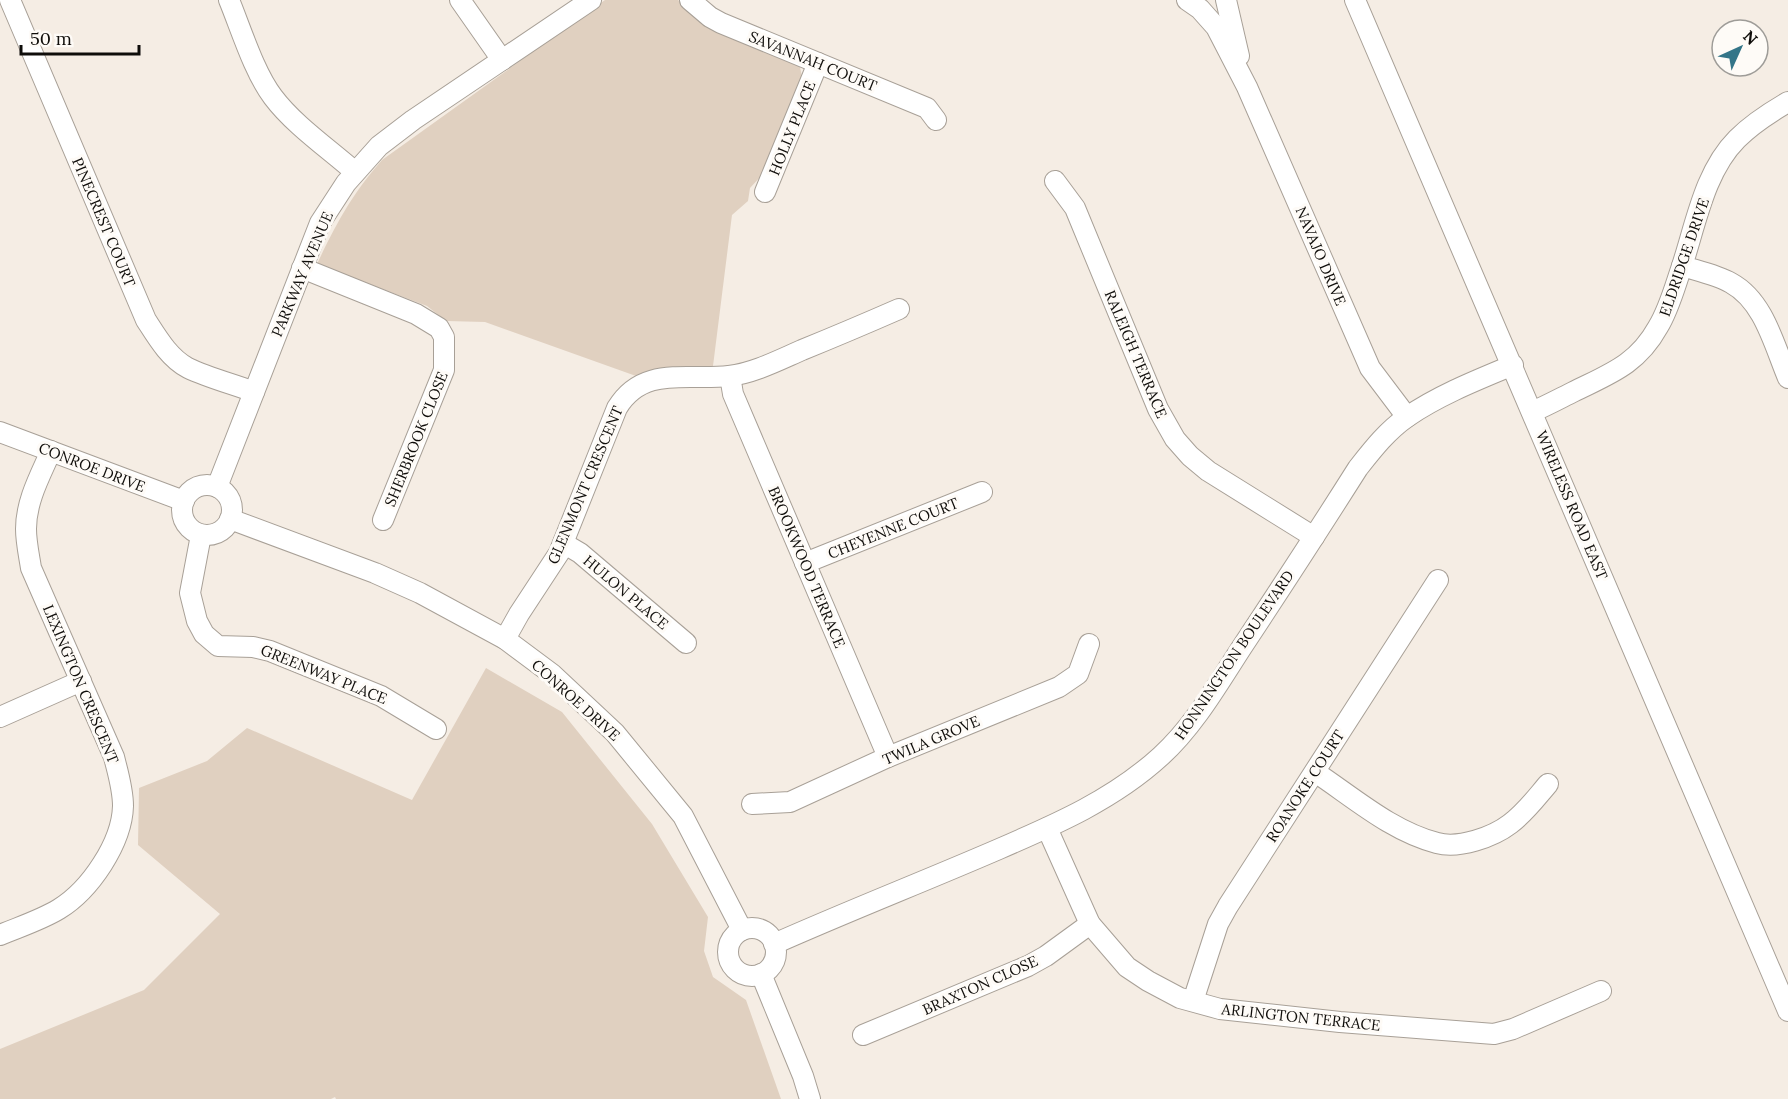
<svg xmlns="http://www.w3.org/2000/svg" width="1788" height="1099" viewBox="0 0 1788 1099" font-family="Lora,serif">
  <rect width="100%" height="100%" fill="#f5ede4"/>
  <g fill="#e0d0c0">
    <path d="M605,0H678L708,25L788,56L800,67L802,77L765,172L750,188L748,201L732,215L713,366L655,369L636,376L485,322L446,321L427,306L317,264C336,224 352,194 382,160Z"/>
    <path d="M486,668L562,712L652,824L708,917L704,951L713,977L746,1000L781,1099H336L335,1097L331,1099H0V1049L144,990L220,914L138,845L139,788L207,761L247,728L412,800Z"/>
  </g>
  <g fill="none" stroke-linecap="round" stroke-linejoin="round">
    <defs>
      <g id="minor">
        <path d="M10,0L146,320C157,337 169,358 188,368C209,378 233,384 254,392"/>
        <path d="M229,0C241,29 254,72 273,97C294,125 329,149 355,172"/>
        <path d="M460,0L502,60"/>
        <path d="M690,0L710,17L721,23L927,108L936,120"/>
        <path d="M1187,0L1200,9L1216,27L1247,87L1370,368L1407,417"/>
        <path d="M1226,0L1239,56"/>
        <path d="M1355,0L1788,1011"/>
        <path d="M1055,181L1075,208L1158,409L1175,439L1190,456L1208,471L1314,537"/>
        <path d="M765,192L818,63"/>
        <path d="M1682,266C1698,271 1717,275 1731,283C1764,301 1774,345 1788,378"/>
        <path d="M302,268L416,314L439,328L444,337V370L383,520"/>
        <path d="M730,376L733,394L888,757"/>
        <path d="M1532,412C1546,406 1559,399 1573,392C1609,374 1637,365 1658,327C1668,311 1674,290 1680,272C1695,229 1703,173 1737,139C1752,124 1769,113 1788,102"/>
        <path d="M0,432L184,501"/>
        <circle cx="207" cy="510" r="25"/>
        <path d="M217,487L320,223L346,183L379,146L413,120L591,0"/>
        <path d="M230,519L375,573L420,593L505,639L552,674L615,733L683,816L742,930"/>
        <path d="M201,535L190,593L197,621L204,634L218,646L253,647L270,651L381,696L436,729"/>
        <path d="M563,543L580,553L686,643"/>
        <path d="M805,563L982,492"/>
        <path d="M505,639L519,614L559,553L617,408C643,365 687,381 729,376C754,373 779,360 802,350C834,337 867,323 899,309"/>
        <path d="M0,717L81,681"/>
        <path d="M1315,772C1353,797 1391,831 1437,843C1459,849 1493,837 1510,824C1525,813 1536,798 1548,784"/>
        <path d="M752,804L790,802L888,757L1059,687L1078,674L1089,644"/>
        <path d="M1047,828L1090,924L1127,967L1148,981L1180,998L1220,1009L1340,1022L1494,1034L1513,1029L1601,991"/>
        <circle cx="752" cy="952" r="24"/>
        <path d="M0,935C19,927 41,920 59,909C90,890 122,843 123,806C123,789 118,773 114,757L31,568C29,555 26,542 26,529C26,501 40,476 51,451"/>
        <path d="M774,944C846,912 920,883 992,852C1052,826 1112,801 1161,756C1194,726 1218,684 1242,647C1281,588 1320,528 1358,468C1373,449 1387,431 1407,417C1439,395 1477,380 1513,365"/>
        <path d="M761,974L803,1076L810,1099"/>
        <path d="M1193,1001L1218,924L1228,906L1438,580"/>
        <path d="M863,1035L1028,966L1046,956L1090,924"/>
      </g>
    </defs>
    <use href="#minor" stroke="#a8a097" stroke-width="22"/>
    <use href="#minor" stroke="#fff" stroke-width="20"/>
  </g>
  <g text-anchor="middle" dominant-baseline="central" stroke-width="6" stroke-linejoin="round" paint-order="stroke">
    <g font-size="15" fill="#0f0d0a" stroke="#fefbf7">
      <text transform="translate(813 61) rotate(22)">SAVANNAH COURT</text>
      <text transform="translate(792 128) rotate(-68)">HOLLY PLACE</text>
      <text transform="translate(104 222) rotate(67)">PINECREST COURT</text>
      <text transform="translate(1321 256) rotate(67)">NAVAJO DRIVE</text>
      <text transform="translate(1684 257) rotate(-71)">ELDRIDGE DRIVE</text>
      <text transform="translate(302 274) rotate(-67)">PARKWAY AVENUE</text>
      <text transform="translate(1136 354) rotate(67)">RALEIGH TERRACE</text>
      <text transform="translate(416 439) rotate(-68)">SHERBROOK CLOSE</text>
      <text transform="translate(92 467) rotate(21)">CONROE DRIVE</text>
      <text transform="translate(585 485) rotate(-67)">GLENMONT CRESCENT</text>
      <text transform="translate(1572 505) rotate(67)">WIRELESS ROAD EAST</text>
      <text transform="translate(893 528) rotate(-22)">CHEYENNE COURT</text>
      <text transform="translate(807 567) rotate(67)">BROOKWOOD TERRACE</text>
      <text transform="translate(626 592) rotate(40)">HULON PLACE</text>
      <text transform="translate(1234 655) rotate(-56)">HONNINGTON BOULEVARD</text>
      <text transform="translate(324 674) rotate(22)">GREENWAY PLACE</text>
      <text transform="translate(81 684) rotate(67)">LEXINGTON CRESCENT</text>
      <text transform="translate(576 700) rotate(42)">CONROE DRIVE</text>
      <text transform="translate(931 740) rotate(-23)">TWILA GROVE</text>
      <text transform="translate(1305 786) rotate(-57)">ROANOKE COURT</text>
      <text transform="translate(980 985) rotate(-24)">BRAXTON CLOSE</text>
      <text transform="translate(1301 1017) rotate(6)">ARLINGTON TERRACE</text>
    </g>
  </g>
  <g transform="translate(1740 48) rotate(45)"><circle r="28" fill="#fefbf7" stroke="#9e9c98" stroke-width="1.5"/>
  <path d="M0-4.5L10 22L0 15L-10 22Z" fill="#347588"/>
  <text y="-9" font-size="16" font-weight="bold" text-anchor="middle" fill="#0f0d0a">N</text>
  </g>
  <path d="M21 45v9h118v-9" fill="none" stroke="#0f0d0a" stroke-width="3"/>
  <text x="30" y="45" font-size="18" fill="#0f0d0a" stroke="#fefbf7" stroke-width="4.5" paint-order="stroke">50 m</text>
</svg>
